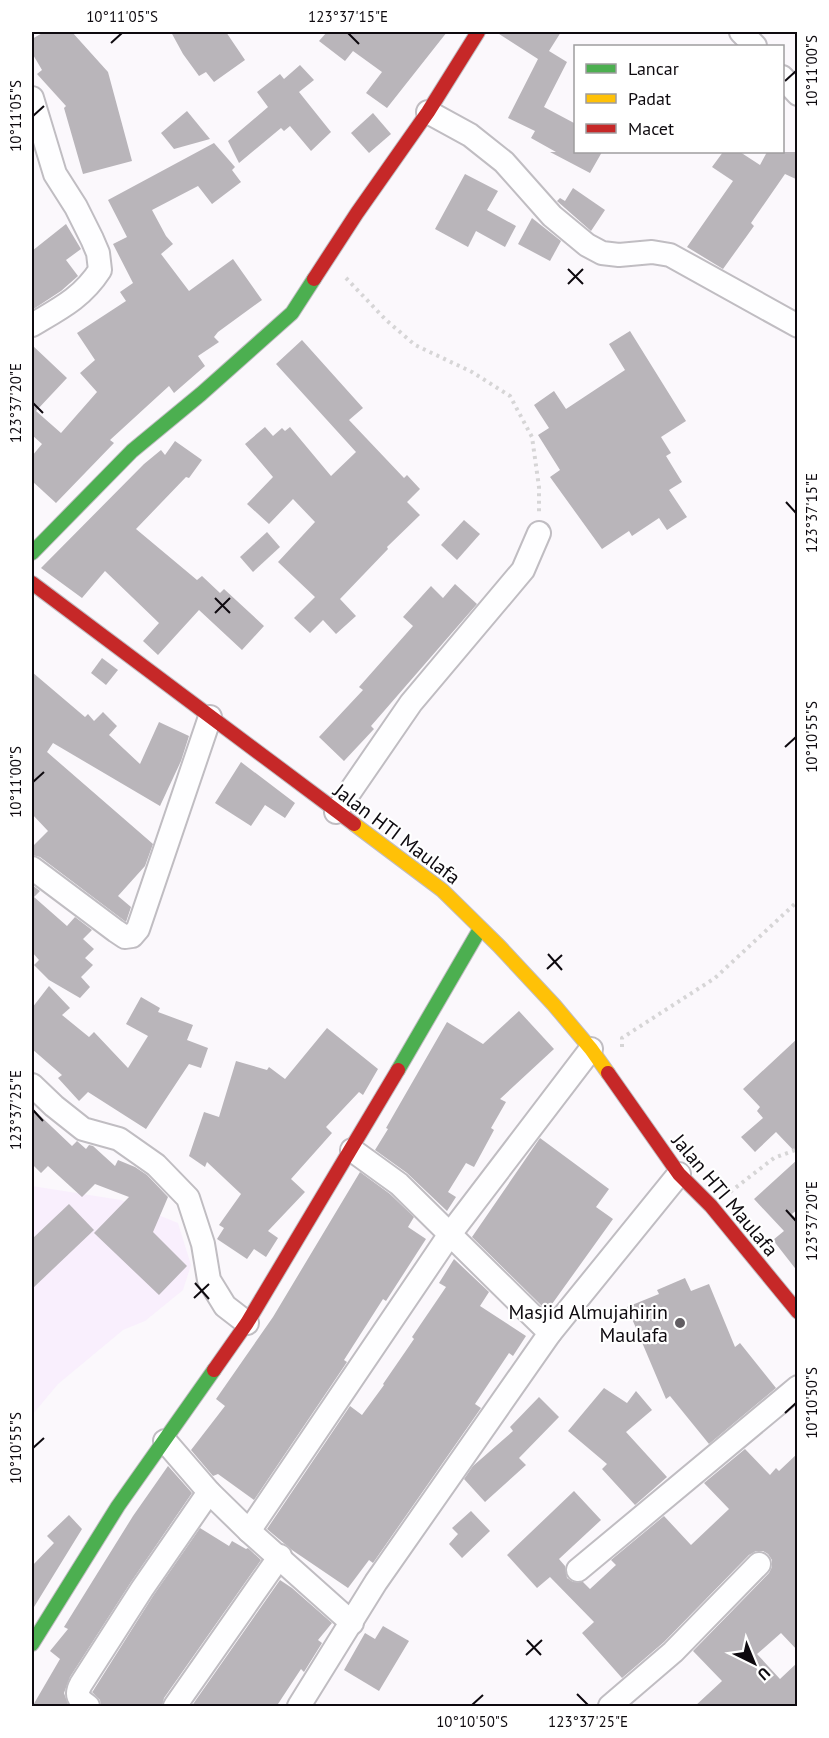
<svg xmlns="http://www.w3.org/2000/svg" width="829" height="1738" viewBox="0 0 829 1738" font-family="'PT Sans',sans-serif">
  <rect width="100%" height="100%" fill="#fbf8fc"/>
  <path fill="#f9effd" d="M32,1186L121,1200L178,1223L191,1265L183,1290L145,1321L123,1330L58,1384L32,1415Z"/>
  <g fill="#b9b5ba">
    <path d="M44,32H72L108,72L132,161L83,174L64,108L66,106L37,74L42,70L32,53V39Z"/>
    <path d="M171,32H226L245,60L214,82L206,72L199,76L183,54Z"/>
    <path d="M327,32H447L387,108L366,93L382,72L353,51L345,61L319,41Z"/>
    <path d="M496,32H561L549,51L567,62L544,107L574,123L576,120V152H602L590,173L550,152H556L531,138L535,131L508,118L538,59Z"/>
    <path d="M300,65L314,80L299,92L331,132L311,151L290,126L284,131L281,128L239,163L228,141L268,107L257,92L280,74L284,79Z"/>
    <path d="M187,111L210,139L174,149L161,133Z"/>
    <path d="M373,113L391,134L369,153L351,133Z"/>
    <path d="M214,143L235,167L232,170L241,182L212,204L198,186L152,210L166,236L173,244L161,254L189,291L233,259L262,300L218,332L214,337L219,342L198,356L205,366L174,393L169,386L110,440L114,443L56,503L32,481V456L42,444L32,435V345L67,378L36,411L61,433L97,392L80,373L95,360L77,333L126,301L120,292L133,283L113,244L127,237L108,200Z"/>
    <path d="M723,152H740L760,165L767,152H798V180L785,174L751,223L754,226L723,269L687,247L733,181L712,167Z"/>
    <path d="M465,174L498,191L487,210L516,226L505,247L476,231L468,247L435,229Z"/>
    <path d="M573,188L605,210L591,231L557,201L560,198L565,201Z"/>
    <path d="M532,218L561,241L550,261L518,244Z"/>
    <path d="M66,224L81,249L66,260L78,276L61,291L32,310V251Z"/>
    <path d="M630,331L686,421L661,437L671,453L666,456L682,482L669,490L687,517L667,530L659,518L632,536L629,531L602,549L550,477L560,470L538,435L549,428L534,405L554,391L566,409L625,370L609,344Z"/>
    <path d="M302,340L363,408L349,420L404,478L407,475L420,489L407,502L420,515L387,547L388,549L340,599L356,616L336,634L323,620L310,633L294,618L315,597L278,562L315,522L293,499L269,524L247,504L273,477L245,444L265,427L273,436L282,428L285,431L290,427L331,476L356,452L276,364Z"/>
    <path d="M175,441L202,460L189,478L186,477L136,529L197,580L202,576L220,593L224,589L264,626L242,650L199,610L158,655L143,641L159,623L105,571L82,598L41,568L144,464L161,450L165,455Z"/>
    <path d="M464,520L480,534L457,560L441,545Z"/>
    <path d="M267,532L280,547L253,572L240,557Z"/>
    <path d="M455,584L477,604L371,726L374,729L344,761L319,737L363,690L359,687L413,626L403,617L431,586L443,598Z"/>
    <path d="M102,658L118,670L106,685L91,673Z"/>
    <path d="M32,672L85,717L88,714L94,721L103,712L117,726L109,735L140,764L159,722L189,736L181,761L160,806L53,743L47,752L153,844L145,866L118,896L131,907L126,922L40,857L32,855V847L48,831L32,814Z"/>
    <path d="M241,762L295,803L285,818L265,805L251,826L215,803Z"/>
    <path d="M32,885L40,891L34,897L67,926L75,917L92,930L83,939L94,949L85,958L93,965L81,977L90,987L80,998L49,980L34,965L39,960L32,952Z"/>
    <path d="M49,986L70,1008L62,1015L89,1037L94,1032L128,1068L148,1036L126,1024L141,997L160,1008L158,1012L193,1025L187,1040L208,1048L201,1068L189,1064L146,1129L88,1092L79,1101L58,1078L62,1075L32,1049V1008Z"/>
    <path d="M519,1011L554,1049L500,1099L506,1102L491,1128L494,1130L474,1167L466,1163L448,1192L456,1197L447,1211L407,1173L375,1150L388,1129L386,1128L447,1022L483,1044Z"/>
    <path d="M327,1028L378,1069L363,1095L359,1092L326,1127L332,1133L291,1179L305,1192L268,1231L278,1238L266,1257L254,1249L247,1259L217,1239L224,1228L219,1225L241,1194L207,1162L205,1167L189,1156L204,1112L219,1117L236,1061L267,1070L269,1067L285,1079Z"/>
    <path d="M798,1038V1155L776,1132L755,1152L741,1137L763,1118L757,1111L760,1107L743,1089Z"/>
    <path d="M32,1108L72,1146L77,1141L86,1149L89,1145L93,1146L115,1166L118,1160L135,1167L147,1175L168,1197L153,1232L187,1266L159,1295L94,1233L129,1197L95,1184L82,1197L48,1166L41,1173L32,1164Z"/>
    <path d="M540,1138L609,1189L596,1207L613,1219L547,1311L472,1237Z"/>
    <path d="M798,1159V1209L792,1214L798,1221V1272L773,1240L784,1231L754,1199Z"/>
    <path d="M360,1172L390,1194L414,1217L408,1227L426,1239L386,1301L383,1299L344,1360L347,1362L254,1500L218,1474L213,1476L191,1450L225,1406L216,1399L273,1317Z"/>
    <path d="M69,1204L94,1230L32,1289V1239Z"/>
    <path d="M454,1259L489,1292L480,1306L526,1336L513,1356L509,1353L475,1404L481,1408L373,1563L369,1560L348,1588L292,1550L267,1529L350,1406L362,1415L384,1385L383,1384L414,1339L412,1337L446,1287L439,1283Z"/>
    <path d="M685,1278L691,1291L709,1284L735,1347L740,1343L776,1388L709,1444L670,1396L666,1399L627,1307L659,1294L657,1290Z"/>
    <path d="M604,1388L627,1403L636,1391L652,1410L626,1432L667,1477L635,1505L602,1469L607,1464L568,1431Z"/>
    <path d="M539,1397L559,1417L519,1458L526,1465L485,1502L464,1479L473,1466L513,1431L510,1427Z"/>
    <path d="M745,1449L770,1475L776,1468L779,1471L798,1453V1651L781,1633L757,1654L780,1679L798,1662V1707H694L722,1681L693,1651L769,1573L772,1567V1560L768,1554L763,1551H756L749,1555L664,1642L622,1678L582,1633L594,1622L550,1577L537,1588L507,1555L574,1491L601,1520L559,1559L565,1566L567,1578L573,1582H583L590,1589L616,1565L611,1560L664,1516L691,1545L729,1509L704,1483Z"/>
    <path d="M168,1466L192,1493L131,1582L70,1677L64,1693L69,1707H32L60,1659L50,1651L68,1629L64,1627L133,1516Z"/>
    <path d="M471,1511L490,1531L462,1558L449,1544L458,1534L452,1528Z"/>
    <path d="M69,1515L82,1529L34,1607L32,1604V1566L54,1543L47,1536Z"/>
    <path d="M200,1528L229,1546L232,1541L246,1549L248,1548L261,1560L164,1698L162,1707H101L100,1700L92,1692L93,1691L153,1596Z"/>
    <path d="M280,1580L292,1588L332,1623L318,1640L322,1643L304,1672L301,1669L276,1707H191Z"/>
    <path d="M383,1626L409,1641L379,1691L344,1670L365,1633L375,1639Z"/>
  </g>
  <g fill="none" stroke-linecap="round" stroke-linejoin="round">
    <defs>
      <g id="street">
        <path d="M741,32L755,46"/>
        <path d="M782,77L798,94"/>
        <path d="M32,98L55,174L76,207L92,239L98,253L100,270C82,298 59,309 32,325"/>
        <path d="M428,112L470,135L504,162L552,216L587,245L602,253L619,255L652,252L670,255L798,326"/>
        <path d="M336,812L411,703L523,570L539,533"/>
        <path d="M32,868L116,931L125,937L132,936L138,929L210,717"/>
        <path d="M32,1085L54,1106L83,1129L119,1139L156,1165L188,1198L203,1244L209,1280L225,1306L247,1323"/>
        <path d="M352,1150L399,1184L550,1333"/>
        <path d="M165,1441L209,1492L249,1531L352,1623"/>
        <path d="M249,1531L450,1234L591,1049"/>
        <path d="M578,1570L798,1387"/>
        <path d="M88,1706C78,1699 75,1695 81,1684L142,1589L209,1492"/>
        <path d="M175,1706L280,1556"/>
        <path d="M299,1706L376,1582L550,1333L679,1174"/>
        <path d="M610,1706L673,1652L759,1564"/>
      </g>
      <g id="fast">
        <path d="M32,553L132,451L201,394L292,313L314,279"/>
        <path d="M398,1070L480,929"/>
        <path d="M32,1644L118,1506L214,1370"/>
      </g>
      <path id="slow" d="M354,824L442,890L499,946L554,1005L591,1049L608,1073"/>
      <g id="jam">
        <path d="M314,279L357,213L428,112L478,32"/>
        <path d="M32,583L354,824"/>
        <path d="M608,1073L679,1174L711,1206L798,1312"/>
        <path d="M214,1370L247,1323L398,1070"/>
      </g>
    </defs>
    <use href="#street" stroke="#c0bdc2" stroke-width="26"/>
    <use href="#fast" stroke="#c0bdc2" stroke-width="16"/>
    <use href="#slow" stroke="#c0bdc2" stroke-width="16"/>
    <use href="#jam" stroke="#c0bdc2" stroke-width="16"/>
    <g stroke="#d6d5d6" stroke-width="4" stroke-dasharray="3 4.5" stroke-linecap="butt">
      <path d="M346,278L386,320L415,345L472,372L510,396L532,437L539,487V514"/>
      <path d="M622,1047V1038L715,978L798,901"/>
      <path d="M730,1192L774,1158L798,1149"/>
    </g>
    <use href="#street" stroke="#fefeff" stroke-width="22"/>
    <use href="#fast" stroke="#4caf50" stroke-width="14"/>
    <use href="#slow" stroke="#ffc107" stroke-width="14"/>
    <use href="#jam" stroke="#c62828" stroke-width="14"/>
  </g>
  <path fill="none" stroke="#0e0a0f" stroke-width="2" d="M348,33L359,44M111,43L122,33M785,81L796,71M33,116L44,106M568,269L583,284M568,284L583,269M33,403L43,413M786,502L796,513M215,598L230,613M215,613L230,598M785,747L796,737M33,782L44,772M548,954L562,970M547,969L562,955M33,1110L43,1121M786,1210L796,1221M195,1283L209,1299M194,1298L209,1284M785,1413L796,1403M33,1448L44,1438M527,1640L541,1655M526,1655L542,1640M577,1694L588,1705M472,1705L483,1695"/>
  <circle fill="#615d62" stroke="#fff" stroke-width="2" cx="680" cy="1323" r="6"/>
  <g text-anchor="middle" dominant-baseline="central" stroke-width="4.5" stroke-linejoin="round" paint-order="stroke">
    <g font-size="20" fill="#0e0a0f" stroke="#fff">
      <text transform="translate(397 834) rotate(37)">Jalan HTI Maulafa</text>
      <text transform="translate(725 1195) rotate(50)">Jalan HTI Maulafa</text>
    </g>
    <g font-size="20" fill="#0e0a0f" stroke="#fff" text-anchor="end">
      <text x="668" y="1312">Masjid Almujahirin<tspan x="668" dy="23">Maulafa</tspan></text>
    </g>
  </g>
  <rect width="829" height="1738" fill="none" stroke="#ffffff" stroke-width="66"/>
  <rect x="574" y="45" width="210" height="108" fill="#ffffff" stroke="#9f9d9f" stroke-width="1.5"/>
  <rect x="586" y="64" width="30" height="9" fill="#4caf50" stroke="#9f9d9f" stroke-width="1.5"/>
  <text x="628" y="75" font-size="18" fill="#0e0a0f">Lancar</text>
  <rect x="586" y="94" width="30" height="9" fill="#ffc107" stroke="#9f9d9f" stroke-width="1.5"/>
  <text x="628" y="105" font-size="18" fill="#0e0a0f">Padat</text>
  <rect x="586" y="124" width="30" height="9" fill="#c62828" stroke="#9f9d9f" stroke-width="1.5"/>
  <text x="628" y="135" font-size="18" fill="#0e0a0f">Macet</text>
  <g transform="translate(754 1663) rotate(137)" stroke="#ffffff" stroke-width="4.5" paint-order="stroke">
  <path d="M0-4.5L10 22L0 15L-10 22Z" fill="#0e0a0f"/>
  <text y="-9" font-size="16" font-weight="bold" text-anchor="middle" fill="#0e0a0f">U</text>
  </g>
  <rect x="33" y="33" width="763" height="1672" fill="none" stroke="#0e0a0f" stroke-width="2"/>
  <g font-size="15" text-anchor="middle" fill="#0e0a0f">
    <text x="122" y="22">10°11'05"S</text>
    <text x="348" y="22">123°37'15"E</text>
    <text transform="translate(812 71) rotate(-90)" y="5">10°11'00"S</text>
    <text transform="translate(16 116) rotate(-90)" y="5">10°11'05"S</text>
    <text transform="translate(16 403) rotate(-90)" y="5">123°37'20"E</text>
    <text transform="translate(812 513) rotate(-90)" y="5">123°37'15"E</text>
    <text transform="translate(812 737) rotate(-90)" y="5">10°10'55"S</text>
    <text transform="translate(16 782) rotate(-90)" y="5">10°11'00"S</text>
    <text transform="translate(16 1110) rotate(-90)" y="5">123°37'25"E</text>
    <text transform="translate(812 1221) rotate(-90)" y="5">123°37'20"E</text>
    <text transform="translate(812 1403) rotate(-90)" y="5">10°10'50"S</text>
    <text transform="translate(16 1448) rotate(-90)" y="5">10°10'55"S</text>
    <text x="472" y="1727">10°10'50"S</text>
    <text x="588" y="1727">123°37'25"E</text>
  </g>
</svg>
